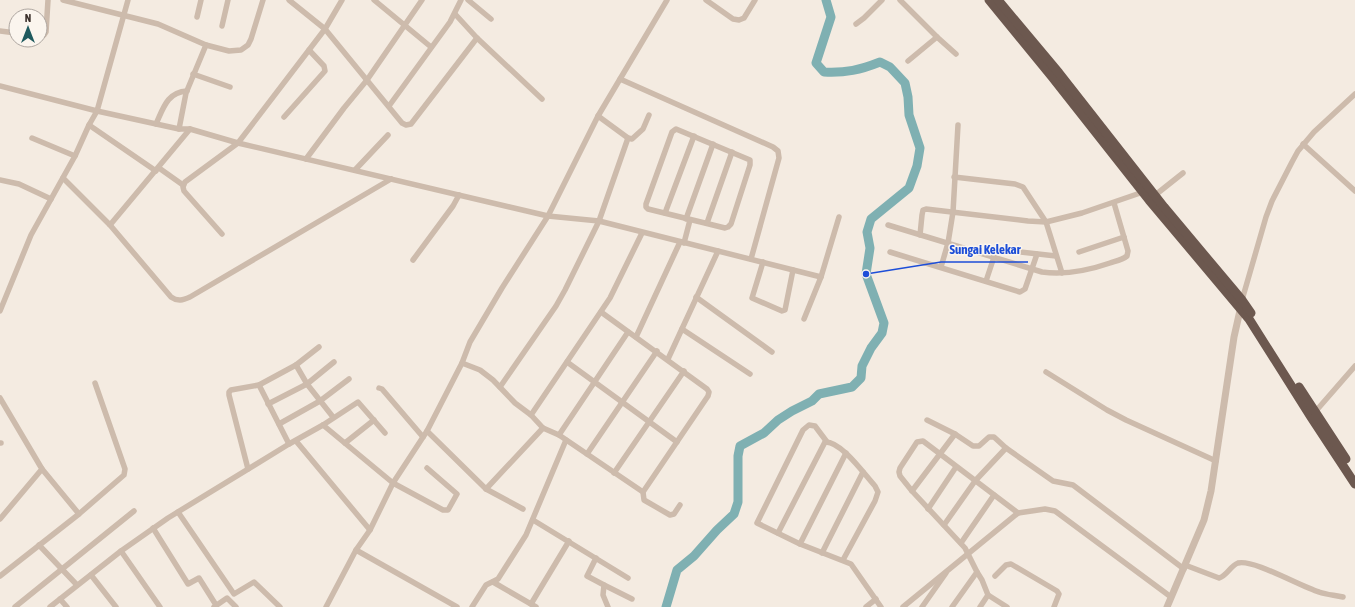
<svg xmlns="http://www.w3.org/2000/svg" width="1355" height="607" viewBox="0 0 1355 607" font-family="'Asap Condensed',sans-serif">
  <rect width="100%" height="100%" fill="#f4ebe1"/>
  <g fill="none" stroke-linecap="round" stroke-linejoin="round">
    <path stroke="#7fb0b2" stroke-width="9" d="M666,607L677,570L694,556L717,530L734,514L738,502V456L740,446L764,433L778,420L792,411L812,401L819,394L852,387L861,378L862,366L871,348L882,333L884,323L866,274L870,248L867,232L871,219L909,188L917,166L920,148L909,115L908,97L905,83L890,67L880,62C860,70 846,73 824,72L816,63L831,17L826,0"/>
    <g stroke="#cdbbac" stroke-width="5.5">
      <path d="M63,0L158,24L206,45L229,51L241,50L248,45L251,39L263,0"/>
      <path d="M289,0L325,29L402,123L406,125L411,124L477,38"/>
      <path d="M374,0L431,47"/>
      <path d="M468,0L491,19"/>
      <path d="M706,0L733,19L739,20L744,18L755,0"/>
      <path d="M900,0L937,37L956,54"/>
      <path d="M455,14L477,38L542,99"/>
      <path d="M197,17L201,0"/>
      <path d="M856,24L864,18L882,0"/>
      <path d="M222,26L228,0"/>
      <path d="M0,31L16,33"/>
      <path d="M40,37L44,35L46,32L48,0"/>
      <path d="M908,61L937,37"/>
      <path d="M193,74L230,87"/>
      <path d="M620,79L773,147L778,151L779,158L751,259"/>
      <path d="M0,86L97,111L179,129H190L238,143L548,216L599,221L821,277"/>
      <path d="M389,106L450,22L461,0"/>
      <path d="M598,116L628,138L632,139L643,129L649,115"/>
      <path d="M284,117L325,71L324,66L309,50"/>
      <path d="M156,124C163,109 167,92 187,91"/>
      <path d="M89,125L156,171"/>
      <path d="M179,129L186,93L206,45"/>
      <path d="M676,129L750,160V165L731,224L728,227L725,228L648,209L646,207V204L672,132Z"/>
      <path d="M32,138L75,156"/>
      <path d="M1303,144L1355,191"/>
      <path d="M306,159L344,108L367,80L422,0"/>
      <path d="M159,168L183,185"/>
      <path d="M355,170L388,135"/>
      <path d="M954,177L1015,184L1023,187L1046,222L1062,273"/>
      <path d="M63,178L110,225L171,297C178,302 183,300 190,297L391,179"/>
      <path d="M0,180L19,184L51,199"/>
      <path d="M1154,196L1183,173"/>
      <path d="M665,213L694,136"/>
      <path d="M686,219L713,144"/>
      <path d="M707,223L732,152"/>
      <path d="M110,225L190,129"/>
      <path d="M888,225L1042,272C1066,275 1087,271 1110,263C1116,261 1122,260 1127,256L1128,251L1114,203"/>
      <path d="M222,234L184,191L183,187L185,182L238,143L325,29L342,0"/>
      <path d="M920,235L922,215L923,210L926,209L1028,221L1046,222L1082,213L1146,191"/>
      <path d="M684,243L690,220"/>
      <path d="M979,251L994,249L1056,256"/>
      <path d="M890,252L1020,292L1025,289L1037,254"/>
      <path d="M1079,252L1124,237"/>
      <path d="M413,260L453,206L459,195"/>
      <path d="M763,262L752,298L782,311L785,310L793,270"/>
      <path d="M941,267L948,243L953,212L958,125"/>
      <path d="M986,281L994,257"/>
      <path d="M696,297L772,352"/>
      <path d="M1242,300L1266,217L1272,201L1292,162L1298,151L1314,132L1355,94"/>
      <path d="M0,311L31,235L75,156L89,125L97,111L128,0"/>
      <path d="M804,319L821,277L839,217"/>
      <path d="M682,329L750,374"/>
      <path d="M636,337L680,242"/>
      <path d="M668,359L718,251"/>
      <path d="M567,362L677,442"/>
      <path d="M462,363L480,370L493,380L515,403L531,415L543,428L559,435L643,492L708,396L709,392L707,389L601,312"/>
      <path d="M296,365L307,384L333,417"/>
      <path d="M1046,372L1107,410L1126,420L1216,461"/>
      <path d="M259,385L289,444"/>
      <path d="M500,387L556,306L565,290L599,221L628,138"/>
      <path d="M379,388L382,389L423,437"/>
      <path d="M0,398L42,469L0,519"/>
      <path d="M268,404L307,384L334,362"/>
      <path d="M1315,412L1355,366"/>
      <path d="M531,415L610,298L642,233"/>
      <path d="M927,420L955,434L973,446H979L989,437H994L1006,448L1053,481L1073,485L1184,569"/>
      <path d="M279,424L320,401L349,379"/>
      <path d="M323,425L393,483L443,510H448L457,494L427,468"/>
      <path d="M427,431L486,489L543,428"/>
      <path d="M559,435L628,332"/>
      <path d="M296,441L370,530"/>
      <path d="M827,442L815,426L809,425L803,430L757,523L800,544L851,564L881,607"/>
      <path d="M0,443H1"/>
      <path d="M345,443L374,420"/>
      <path d="M587,454L657,351"/>
      <path d="M42,469L79,514"/>
      <path d="M248,469L229,395V392L231,390L259,385L296,365L319,347"/>
      <path d="M614,473L684,371"/>
      <path d="M486,489L523,509"/>
      <path d="M912,491L955,434"/>
      <path d="M643,492L644,500L670,515L674,514L680,505"/>
      <path d="M928,509L956,467"/>
      <path d="M178,512L234,594L254,582L280,607"/>
      <path d="M533,520L628,578"/>
      <path d="M944,525L975,481L1006,448"/>
      <path d="M153,528L188,584L199,578L216,605"/>
      <path d="M778,533L825,442C841,441 864,474 875,486L878,492L875,501L843,560"/>
      <path d="M961,543L994,495"/>
      <path d="M800,544L846,453"/>
      <path d="M39,545L77,585"/>
      <path d="M356,550L457,607"/>
      <path d="M121,551L160,607"/>
      <path d="M822,553L863,472"/>
      <path d="M596,558L587,576L604,585L603,595L608,607"/>
      <path d="M1185,565L1219,578C1227,576 1230,566 1238,563C1254,559 1301,587 1319,592C1327,595 1335,595 1343,597"/>
      <path d="M91,575L116,607"/>
      <path d="M0,576L79,514L124,475L125,469L95,383"/>
      <path d="M995,576L1006,565L1011,564L1057,591L1059,594L1054,607"/>
      <path d="M493,582L536,607"/>
      <path d="M604,585L632,599"/>
      <path d="M60,599L67,607"/>
      <path d="M531,604L569,541"/>
      <path d="M15,607L134,511"/>
      <path d="M50,607L121,551L168,518L289,444L323,425L358,402L385,433"/>
      <path d="M214,607L227,598L236,607"/>
      <path d="M326,607L356,550L370,530L393,483L427,431L462,363L470,342L502,288L548,216L598,116L667,0"/>
      <path d="M472,607L486,585L498,579L526,535L566,440"/>
      <path d="M866,607L876,599"/>
      <path d="M903,607L1018,513"/>
      <path d="M922,607L946,573"/>
      <path d="M952,607L977,572"/>
      <path d="M980,607L988,595"/>
      <path d="M1007,607L988,595L982,580L977,572L965,548L912,491L900,476L899,472L900,468L917,442L923,441L1018,513L1045,509L1055,511L1171,597"/>
    </g>
    <path stroke="#cdbbac" stroke-width="7" d="M1167,607L1204,520L1211,491L1234,337L1241,306"/>
    <g stroke="#6c584f" stroke-width="9">
      <path d="M989,0L1052,77L1149,200L1249,319L1311,417L1355,484"/>
      <path d="M998,0L1059,73L1164,207L1242,300L1251,313"/>
      <path d="M1299,387L1346,459"/>
    </g>
  </g>
  <path fill="none" stroke="#1d4ed8" stroke-width="1.5" d="M866 274L941 262H1028"/>
  <circle fill="#1d4ed8" stroke="#fbf5ee" stroke-width="1.5" cx="866" cy="274" r="4"/>
  <g font-size="13" text-anchor="middle" font-weight="bold" fill="#1d4ed8" stroke="#fbf5ee" stroke-width="3" stroke-linejoin="round" paint-order="stroke">
    <text x="985" y="254">Sungai Kelekar</text>
  </g>
  <g transform="translate(28 28)"><circle r="19" fill="#fbf5ee" stroke="#aea6a0"/>
  <path d="M0-3L7 15L0 10L-7 15Z" fill="#1f5a5e"/>
  <text y="-6" font-size="11" font-weight="bold" text-anchor="middle" fill="#3b302b">N</text>
  </g>
</svg>
